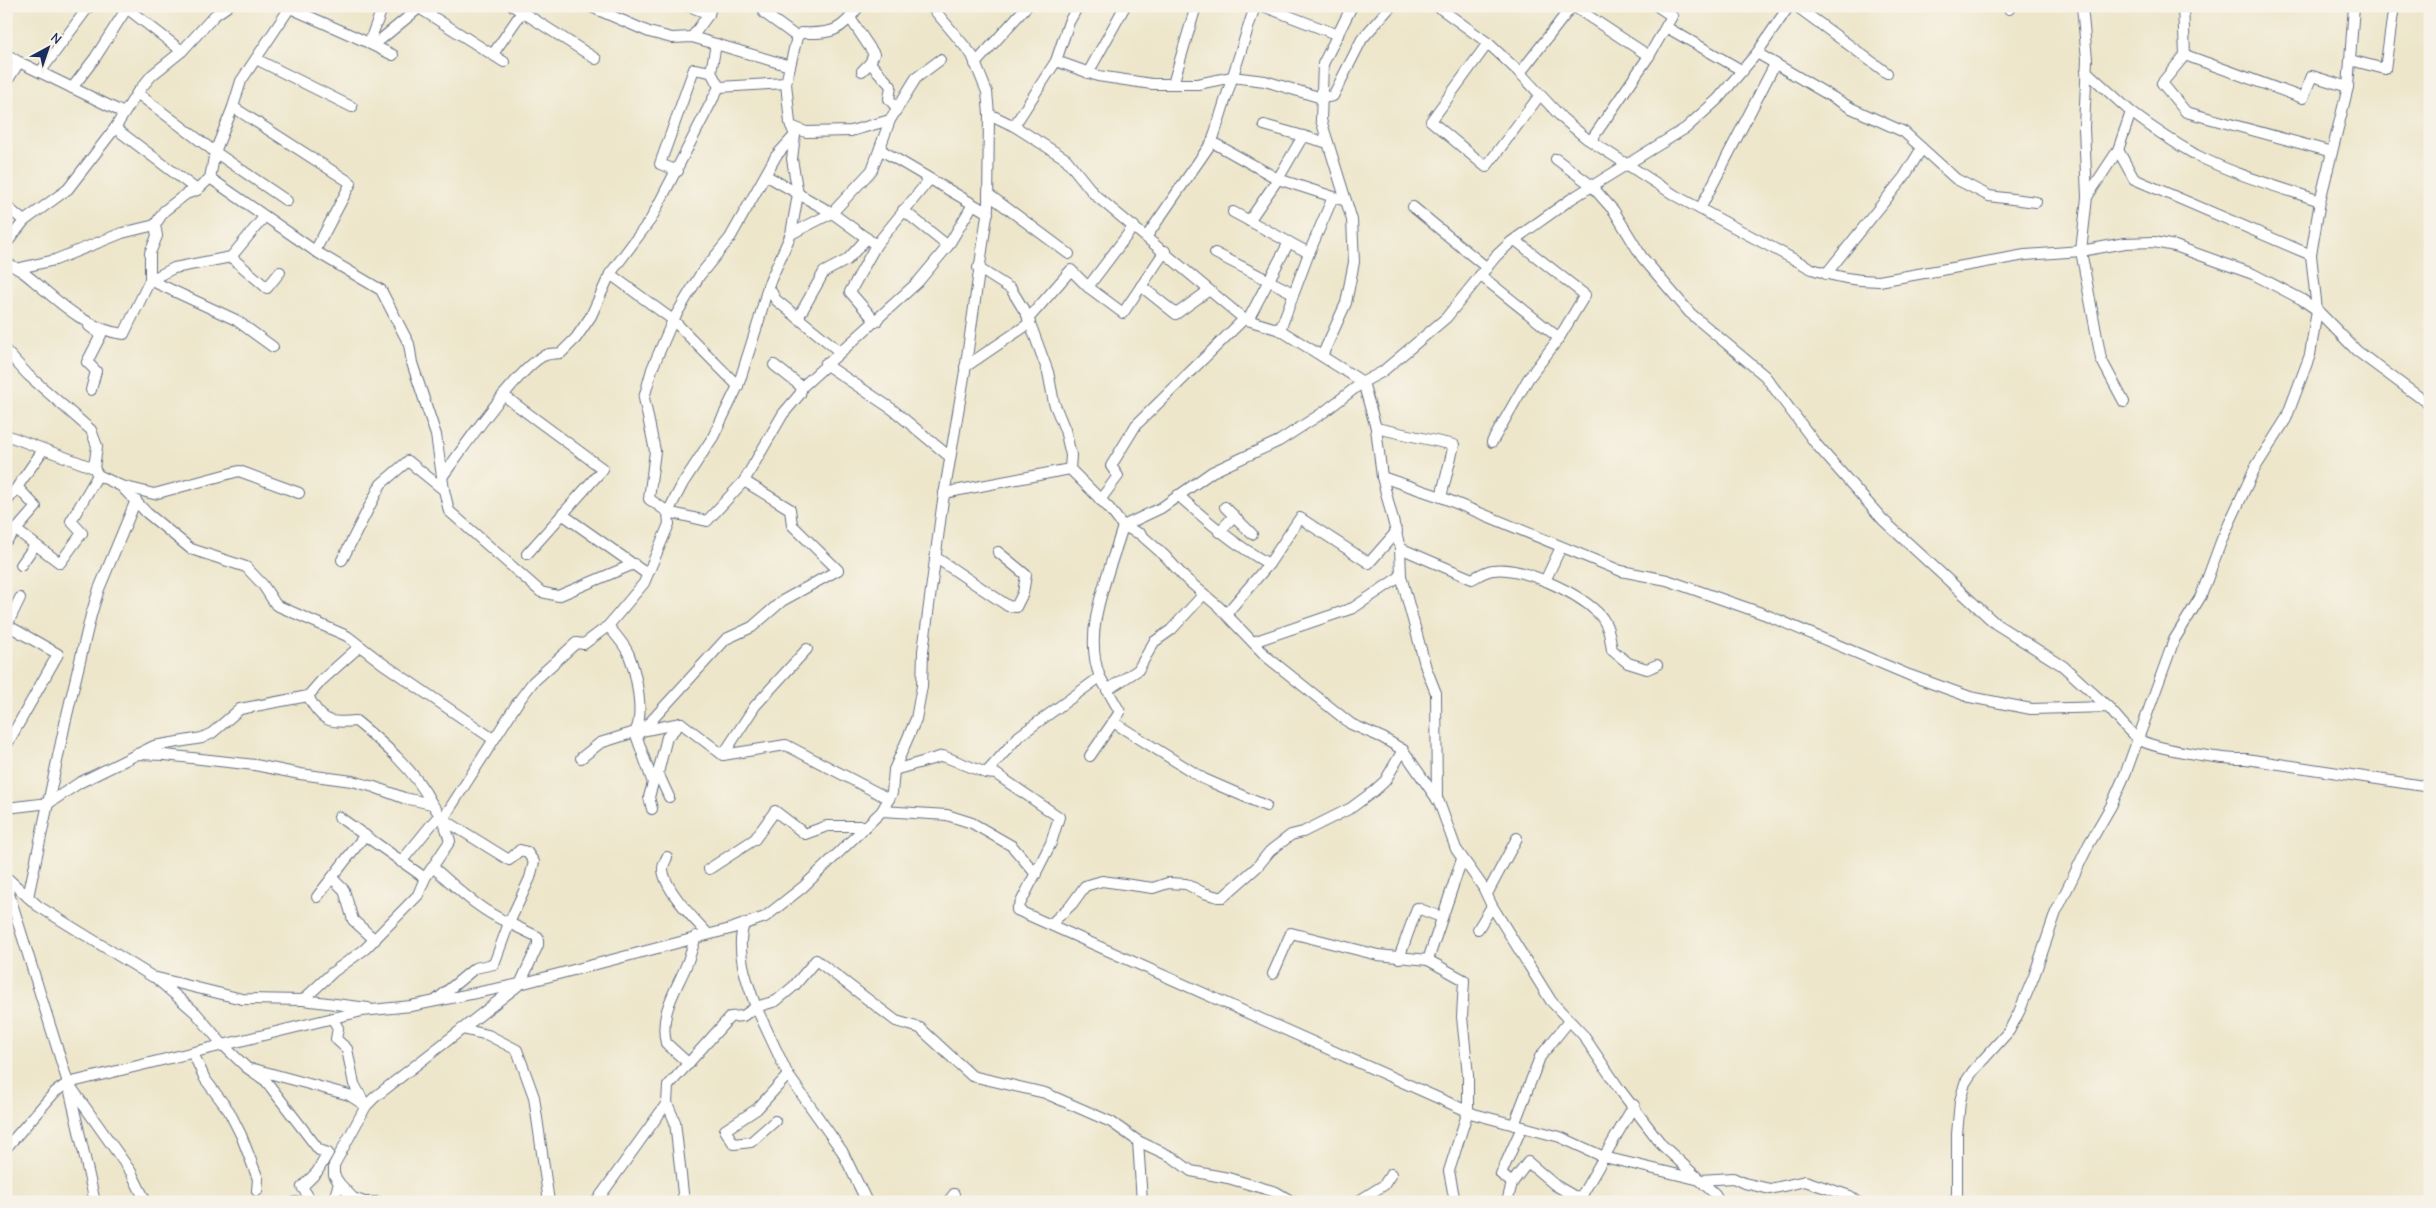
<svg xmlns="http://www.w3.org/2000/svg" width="2436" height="1208" viewBox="0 0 2436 1208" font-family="'Comic Neue',sans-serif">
  <rect width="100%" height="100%" fill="#f7f3e8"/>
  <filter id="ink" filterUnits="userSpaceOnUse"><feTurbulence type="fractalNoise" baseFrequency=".02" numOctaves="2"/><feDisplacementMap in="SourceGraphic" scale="10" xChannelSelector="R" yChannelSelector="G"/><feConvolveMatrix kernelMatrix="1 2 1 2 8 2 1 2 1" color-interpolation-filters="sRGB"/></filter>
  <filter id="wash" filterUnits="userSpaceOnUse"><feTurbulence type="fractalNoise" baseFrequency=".0096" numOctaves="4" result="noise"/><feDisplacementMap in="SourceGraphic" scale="20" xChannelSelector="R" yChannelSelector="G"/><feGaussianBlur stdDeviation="1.12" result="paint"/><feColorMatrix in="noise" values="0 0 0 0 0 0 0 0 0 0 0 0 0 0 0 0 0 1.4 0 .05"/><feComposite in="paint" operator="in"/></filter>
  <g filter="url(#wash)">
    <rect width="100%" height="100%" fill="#ede6ca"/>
  </g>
  <g filter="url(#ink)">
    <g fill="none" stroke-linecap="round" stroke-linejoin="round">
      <defs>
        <g id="street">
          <path d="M124,6L182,51"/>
          <path d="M416,6L504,62"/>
          <path d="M513,6L596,59"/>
          <path d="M589,6L649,32L672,38L692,37L790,66L797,37L801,33C831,34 841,32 859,6"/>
          <path d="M689,6L709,14"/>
          <path d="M1263,6L1338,35"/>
          <path d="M1437,6L1488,43L1520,73L1562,118L1586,138L1676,196L1812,269C1835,277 1855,281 1879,281L2025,255L2081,251L2125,243L2154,242L2175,246L2253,274L2301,299L2317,310L2357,351L2430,405"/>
          <path d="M1573,6L1649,56"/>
          <path d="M1796,6L1887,73"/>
          <path d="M2082,6L2087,59L2084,128L2087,197L2081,251L2101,359L2124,402"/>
          <path d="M2183,6L2185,55L2303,98L2312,76L2348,87"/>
          <path d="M290,8L369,43L383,6"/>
          <path d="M2009,9L2011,6"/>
          <path d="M764,13L797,37"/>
          <path d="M850,18L874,54L870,63L862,71"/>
          <path d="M1666,27L1743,71"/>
          <path d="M692,37L709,14L711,6"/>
          <path d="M1488,43L1431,121L1486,167L1540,95"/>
          <path d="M370,44L393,55"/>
          <path d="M374,45L419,8"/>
          <path d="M1757,53L1851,108L1904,132L1956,179L1989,196L2036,202"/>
          <path d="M6,54L19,62"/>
          <path d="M493,54L522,12"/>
          <path d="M2185,55L2162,83L2186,112L2332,152"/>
          <path d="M256,59L352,107"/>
          <path d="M2350,60L2385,69L2394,6"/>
          <path d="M1056,61L1098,76L1152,84H1198L1232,77L1265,81L1322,98L1333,96L1362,39L1391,6"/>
          <path d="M870,63L891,86L889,99L897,108"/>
          <path d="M975,64L1027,6"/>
          <path d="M790,66L786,83L790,123L795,135L792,159L798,194L791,234"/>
          <path d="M41,71L89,6"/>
          <path d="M2086,71L2131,112L2118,150L2087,197"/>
          <path d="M1088,73L1125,6"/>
          <path d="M1520,73L1572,6"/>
          <path d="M6,83L19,62L124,113"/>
          <path d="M1173,84L1196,6"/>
          <path d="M719,87L786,83"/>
          <path d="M72,88L95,58L127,8"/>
          <path d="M137,93L215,152L287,201"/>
          <path d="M233,107L351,183L315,251"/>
          <path d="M2131,112C2152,128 2173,142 2196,155C2235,175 2279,187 2320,201"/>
          <path d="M989,114L1014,126L1066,159L1095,195L1244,319L1280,330L1363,382L1376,428L1382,477L1400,548L1401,576L1426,668L1436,693L1437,800"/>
          <path d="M1264,125L1328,143"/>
          <path d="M791,126L806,132L851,131L890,120"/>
          <path d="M1014,126L1056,61L1069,22L1078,6"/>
          <path d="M115,128L197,190"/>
          <path d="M795,135L776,156L730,238L700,275L673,320L652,369L644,398L655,451L649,499L668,512L683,483L713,437L738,386L759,320L768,286L791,234L832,213L872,170L890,120L916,78L940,60"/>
          <path d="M1592,139L1649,56L1672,16L1657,6"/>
          <path d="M1212,142L1278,179L1346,201"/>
          <path d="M881,150L988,213"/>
          <path d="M2118,150L2134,179L2311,255"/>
          <path d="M1556,159L1591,185L1614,211L1642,257L1690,313L1765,376L1816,444L1883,520L1996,624L2063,666L2108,707"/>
          <path d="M678,171L660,164L694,69L711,72"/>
          <path d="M767,176L832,213L876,245"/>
          <path d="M210,178L315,251L381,290L409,344L412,363L436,435L444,490"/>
          <path d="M988,194L1069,254"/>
          <path d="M6,206L24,221"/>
          <path d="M1413,207L1487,268"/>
          <path d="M1700,209L1775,64"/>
          <path d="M903,210L948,246"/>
          <path d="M1233,212L1309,253"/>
          <path d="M1249,221L1278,179L1303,136"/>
          <path d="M1147,236L1212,142L1255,6"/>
          <path d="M1515,240L1585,295L1559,338"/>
          <path d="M6,244L24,221L68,189L115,128L137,93L152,75L182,51L215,15L228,6"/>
          <path d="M1215,253L1293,293"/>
          <path d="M231,257L267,288L280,272"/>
          <path d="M6,263C21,269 29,277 41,287C64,307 92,331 124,334L150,280V253L157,236L155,225L164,211L186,194L197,190L210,178L215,152L233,107L241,81L291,6"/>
          <path d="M20,268L55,260L122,233L155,225"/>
          <path d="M978,268L1011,289L1027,315L1048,372L1054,403L1065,430L1071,455L1070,469L1109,508L1123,526L1140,534L1165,556L1185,578L1219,607L1267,657L1351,724L1383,738L1403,750L1439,802L1456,849L1483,887L1492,906L1551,1001L1583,1035L1620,1090L1662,1145L1715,1194L1720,1202"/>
          <path d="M610,274L673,320L738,386"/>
          <path d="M1826,274L1904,177L1922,148"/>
          <path d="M1480,275L1559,338L1528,379L1492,442"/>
          <path d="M150,280L236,320L273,347"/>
          <path d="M150,280L174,268L231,257L264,217"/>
          <path d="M768,286L776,300L839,351"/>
          <path d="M1141,286L1176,314L1208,291"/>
          <path d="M1088,287L1134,226"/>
          <path d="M798,318L824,272L847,260L867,238"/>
          <path d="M1028,319L1071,270L1088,287L1123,313L1165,251"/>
          <path d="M1248,320L1289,242"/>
          <path d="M876,322L850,292L876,245L929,180"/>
          <path d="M89,326L101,335L87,362L96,371L91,390"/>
          <path d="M1280,330L1309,253L1333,197"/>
          <path d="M6,351L28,375L91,430L97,446L94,468"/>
          <path d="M1322,356L1346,303L1354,262L1352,220L1321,120L1323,64L1352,6"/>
          <path d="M825,364L892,409L950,457"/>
          <path d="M774,365L802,387"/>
          <path d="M965,367L1030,323"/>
          <path d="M503,395L603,469L527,554"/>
          <path d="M1376,428L1454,445L1441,497"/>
          <path d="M6,435L94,468L98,475L121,486L147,513L191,549L246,567L263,585L276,605L347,636L382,663L493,739"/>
          <path d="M442,477C460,453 522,362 546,355C551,353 557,354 561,353L576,338L591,316L610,274L651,219L719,87L711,72L716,44"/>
          <path d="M1382,477L1441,497L1621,571L1667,580L1764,614L1909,675L1970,697L2031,709L2108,707C2117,717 2126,729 2137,738C2150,749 2227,760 2246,759L2430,787"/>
          <path d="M122,486L154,494L239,471L299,493"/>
          <path d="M944,493L1070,469"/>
          <path d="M1178,495C1207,521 1235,545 1269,564"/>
          <path d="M1100,500L1118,476L1111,466L1136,425L1244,319"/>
          <path d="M6,503L43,450"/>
          <path d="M1225,507L1252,534"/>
          <path d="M562,514L647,574"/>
          <path d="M16,530L36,507L18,488"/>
          <path d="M1219,532L1234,516"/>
          <path d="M6,541L16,530L60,563L82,533L71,521L98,475"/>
          <path d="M1400,548L1472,579C1478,576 1485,571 1493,570C1522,566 1576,592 1597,612C1608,622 1610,636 1612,650L1628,663L1647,669L1657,665"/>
          <path d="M935,557L1008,606L1016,607L1023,593L1026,575L998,552"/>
          <path d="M342,560L381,484L408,461L444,490L449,511L541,592L558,596L634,564"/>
          <path d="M21,565L35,545"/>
          <path d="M1545,581L1561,547"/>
          <path d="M1226,614L1269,564L1300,518L1369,563L1397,531"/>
          <path d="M608,626C615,634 625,645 629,655C636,673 645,715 635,732"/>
          <path d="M1253,642L1353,608L1401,576"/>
          <path d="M1107,690L1138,670L1154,642L1171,630L1204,594"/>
          <path d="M308,696C321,721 329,724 356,721C384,744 415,770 432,804"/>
          <path d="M1113,722L1204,779L1266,806"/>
          <path d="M641,731L681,723"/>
          <path d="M641,732L726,639L752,627L782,601L838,570L792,525L790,509L744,481"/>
          <path d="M6,746L58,654L7,625L20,598"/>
          <path d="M136,754L165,755L255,765L300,774L352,781L374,787L404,798L432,804L443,819L450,841L425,878L418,895L365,949L333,972L303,1000"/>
          <path d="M723,755L755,706L807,649"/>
          <path d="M1090,756L1120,712L1100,677"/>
          <path d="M581,758L600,743L635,732L653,783L649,797L652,809"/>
          <path d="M894,770L943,756L986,773L1019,736L1100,677C1081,630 1110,572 1123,526L1161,508L1212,472L1279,441L1324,412L1363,382L1382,372L1446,318L1496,256L1511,242L1571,199L1686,128L1718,99L1757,53L1789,6"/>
          <path d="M986,773L996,774L1059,817L1051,843L1017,910L1474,1114L1560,1137L1604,1157L1700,1180L1733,1178L1744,1183L1770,1189L1805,1181L1850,1196L1858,1202"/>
          <path d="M669,797L658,773L667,737L681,723L723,755L786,745L889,799"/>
          <path d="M6,808L49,803L79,783L154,746L202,738L212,733L240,709L308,696L322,680L360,646"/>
          <path d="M882,811L947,815L972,823L1012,846L1036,874"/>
          <path d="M339,817L425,878"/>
          <path d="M667,857C666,860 663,865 663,868C663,888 694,919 707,933"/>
          <path d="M401,862L436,819H443"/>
          <path d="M434,868C458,889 479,910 509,923L494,964L475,968L435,1001"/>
          <path d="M709,869L755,839L775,811L805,834L827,826H867"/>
          <path d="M6,877L38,906L153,977L242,999L303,1000L368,1008"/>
          <path d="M332,878L344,890L353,920L375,940"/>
          <path d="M6,884L68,1083L95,1202"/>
          <path d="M1487,894L1517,838"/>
          <path d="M28,897L66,719L91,615L99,589L136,500"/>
          <path d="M317,897L365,835"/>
          <path d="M1051,924L1072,904L1085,886L1102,881L1153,888L1168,883L1186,884L1204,893L1218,897H1223L1257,867L1270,851L1291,835L1303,832L1351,808L1374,791L1385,781L1403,750"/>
          <path d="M1478,929L1492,906"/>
          <path d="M1399,958L1417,908L1441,917"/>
          <path d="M1428,960L1464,980L1462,1017L1468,1075V1111L1449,1171L1455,1202"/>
          <path d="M1273,974L1291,933L1378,955L1428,960L1462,859"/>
          <path d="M158,980L196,1013L223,1045L246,1067L266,1081L319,1150L328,1153L317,1172L302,1187L308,1196L306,1202"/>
          <path d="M462,1029L488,1035L517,1050L534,1097L549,1202"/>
          <path d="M193,1053L205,1079L229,1111L241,1135L258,1179L257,1191"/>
          <path d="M689,1064L666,1043C659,1014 676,990 686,966C690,956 693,946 696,936"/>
          <path d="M254,1069L349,1095L366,1106L354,1084L347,1049L336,1039L338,1028L332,1018"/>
          <path d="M667,1103L675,1122L684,1202"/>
          <path d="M775,1121L751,1142L734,1144L725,1130L757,1109L788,1075"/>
          <path d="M1514,1125L1540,1057L1569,1021"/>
          <path d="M1138,1141L1172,1157L1191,1171L1228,1178L1276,1192L1293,1202"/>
          <path d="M6,1148L55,1092L68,1083"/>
          <path d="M339,1183L353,1198L364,1202"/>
          <path d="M1512,1183L1501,1174L1522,1127"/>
          <path d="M146,1202L131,1172L68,1083L362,1011L411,1006L520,984L730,929L765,917L803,887L882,811L892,793L894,770L916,719L922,686L923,651L942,507L965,371L988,208L989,114L987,92L972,55L931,6"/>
          <path d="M295,1202H296"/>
          <path d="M333,1202L339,1183L334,1175V1165L366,1106L375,1097L520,984L538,945V937L509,923L530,878L534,862L527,852L520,850L509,860L443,819L518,702L533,682L576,643L584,644L608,626L644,583L669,524L668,512L707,521L744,481L783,414L800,394L802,387L918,282L948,246L972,206"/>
          <path d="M366,1202H379"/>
          <path d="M596,1202L667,1103L668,1086L730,1017L743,1016L756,1007C747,982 735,951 744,924"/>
          <path d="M867,1202L842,1151L788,1075L756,1007L776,1001L794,986L816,960L896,1021L920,1028L972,1076L1045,1093L1111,1122L1138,1141L1142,1202"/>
          <path d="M948,1202L954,1194"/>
          <path d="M1357,1202L1384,1185L1391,1174"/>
          <path d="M1507,1202L1512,1183L1528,1162L1555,1185L1579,1199"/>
          <path d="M1578,1202L1634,1105"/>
          <path d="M1955,1202L1957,1194V1134L1960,1101L1965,1083L1973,1071L2009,1031L2019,1012L2034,976L2056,912L2089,844L2111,806L2126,772L2174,640L2201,596L2222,539L2255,468L2286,419L2310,355L2317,310L2311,255L2320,201L2348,87L2354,6"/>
        </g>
      </defs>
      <use href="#street" stroke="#646f84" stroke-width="12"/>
      <use href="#street" stroke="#fff" stroke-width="10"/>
    </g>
  </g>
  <rect width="2436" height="1208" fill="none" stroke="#f7f3e8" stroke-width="25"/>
  <g transform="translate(48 48) rotate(40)" stroke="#f7f3e8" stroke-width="4" paint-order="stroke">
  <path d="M0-4L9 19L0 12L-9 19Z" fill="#1b2f5e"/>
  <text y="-8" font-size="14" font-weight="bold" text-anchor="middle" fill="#1b2f5e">N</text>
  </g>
</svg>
